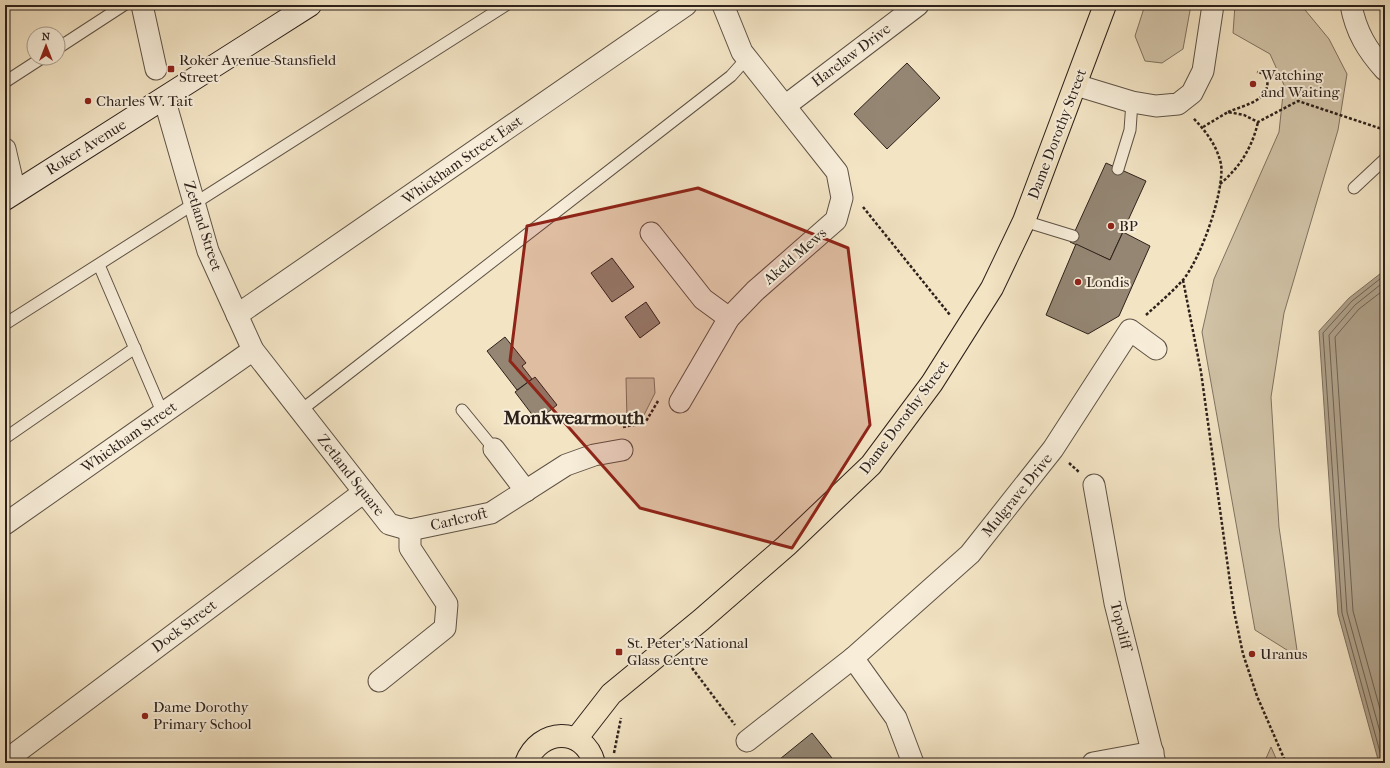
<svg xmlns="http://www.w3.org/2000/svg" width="1390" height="768" viewBox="0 0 1390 768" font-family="'IM FELL French Canon',serif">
  <rect width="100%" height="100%" fill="#f3e4c4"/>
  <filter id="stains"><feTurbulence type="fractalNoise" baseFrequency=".005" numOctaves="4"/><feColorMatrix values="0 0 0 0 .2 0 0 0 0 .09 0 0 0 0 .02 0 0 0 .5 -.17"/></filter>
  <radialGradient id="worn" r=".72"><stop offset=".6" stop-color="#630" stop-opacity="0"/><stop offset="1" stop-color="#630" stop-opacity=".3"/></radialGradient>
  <g fill="#d1c3a7" stroke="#7f7261">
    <path d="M1145,5H1191L1183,49L1162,63L1145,61L1135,36Z"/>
    <path d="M1235,5H1301L1329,39L1347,74L1338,130L1284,313L1271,397L1279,527L1298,657L1255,630L1202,332L1214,279L1279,132L1284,85L1270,54L1233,33Z"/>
    <path d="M626,378H654L655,393L642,419L627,420Z"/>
    <path d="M1271,747L1278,763H1264Z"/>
  </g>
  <path fill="#b0a28b" stroke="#7c6e5e" d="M1385,270V763H1379L1338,614L1319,331L1349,298Z"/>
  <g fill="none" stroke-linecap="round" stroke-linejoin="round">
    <g stroke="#6e6253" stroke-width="1">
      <path d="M1385,281L1355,305L1329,335L1347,612L1385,750"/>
      <path d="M1385,289L1359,309L1335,337L1353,611L1385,727"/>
      <path d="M1383,763L1342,613L1323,333L1352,301L1385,275"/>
    </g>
  </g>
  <g fill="#948673" stroke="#2d211b">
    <path d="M907,63L940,98L887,149L854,114Z"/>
    <path d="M1106,163L1146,181L1110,260L1070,242Z"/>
    <path d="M1123,232L1150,246L1119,316L1088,334L1046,315L1076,244L1110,260Z"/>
    <path d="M612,258L634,287L612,302L591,273Z"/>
    <path d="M646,302L660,323L640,338L625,317Z"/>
    <path d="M505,337L526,363L522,366L532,379L517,390L487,351Z"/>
    <path d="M535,377L557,405L537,421L515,392Z"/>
    <path d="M812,733L836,763H775Z"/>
  </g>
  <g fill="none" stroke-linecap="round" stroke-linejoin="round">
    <defs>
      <g id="lane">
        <path d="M58,48L124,5"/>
        <path d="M5,82L42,58"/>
        <path d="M1118,169L1130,130L1132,102"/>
        <path d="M1354,188L1385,159"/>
        <path d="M1024,221L1073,236"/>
        <path d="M99,265L163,414"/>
        <path d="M5,324L506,5"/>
        <path d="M462,410L494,449"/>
        <path d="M300,411L731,76L747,58"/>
        <path d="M5,438L135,348"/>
      </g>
      <g id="street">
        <path d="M142,5L156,69"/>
        <path d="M1351,5C1356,32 1367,50 1385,70"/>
        <path d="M1076,85L1132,102L1156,106L1178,104L1192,93L1203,71L1213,5"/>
        <path d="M164,98L208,251L253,350L389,524L410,530L491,513L566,465L594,455L622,450"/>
        <path d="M785,106L918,5"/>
        <path d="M5,149L15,192"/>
        <path d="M651,233L703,299L729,318"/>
        <path d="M237,315L686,5"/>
        <path d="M680,402L729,318L755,291L836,220L842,198L837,172L742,52L723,5"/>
        <path d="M494,449L526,491"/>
        <path d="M1094,485L1115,603L1155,763"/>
        <path d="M5,524L253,350"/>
        <path d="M379,681L445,628L447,604L410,548V530"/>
        <path d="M747,741L853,658"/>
        <path d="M5,761L364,492"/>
        <path d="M913,763L896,718L853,658L970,554L1053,449L1130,330L1156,349"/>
        <path d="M1093,763L1153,752"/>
      </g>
      <path id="secondary" d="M5,199L310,5"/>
      <g id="primary">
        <path d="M576,739L611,694L701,620L786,546L871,465L932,383L992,288L1024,221L1105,5"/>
        <path d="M526,763C539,728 584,726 594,763"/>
      </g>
    </defs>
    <use href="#lane" stroke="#5e5245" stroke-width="13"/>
    <use href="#street" stroke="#5e5245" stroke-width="23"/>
    <use href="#secondary" stroke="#2d211b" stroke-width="24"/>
    <use href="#primary" stroke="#2d211b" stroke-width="24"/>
    <g stroke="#2d211b" stroke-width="2.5" stroke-dasharray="3 2" stroke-linecap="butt">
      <path d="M1228,112C1247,104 1274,100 1266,74L1257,72"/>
      <path d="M1203,127L1228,112L1244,115L1258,122L1298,101L1385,130"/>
      <path d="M1220,184C1240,167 1252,148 1258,122"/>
      <path d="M863,207L950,315"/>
      <path d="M1183,280L1201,372L1234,611L1243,654L1257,696L1286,763"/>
      <path d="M1146,315C1158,304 1171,293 1182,281C1200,261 1225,191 1221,164C1217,146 1206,131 1193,118"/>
      <path d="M623,427L645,423L658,401"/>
      <path d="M1069,463L1079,472"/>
      <path d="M686,660L735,725"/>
      <path d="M614,753L621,718"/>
    </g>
    <use href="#lane" stroke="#f7edd9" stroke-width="11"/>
    <use href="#street" stroke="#f7edd9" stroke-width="21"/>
    <use href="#secondary" stroke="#f7edd9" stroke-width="22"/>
    <use href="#primary" stroke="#f3e4c4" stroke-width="22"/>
  </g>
  <path fill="#8f2418" fill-opacity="0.2" stroke="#8f2418" stroke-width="3" stroke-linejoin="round" d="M698,188L848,248L870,425L792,548L640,508L510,361L527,226Z"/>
  <g fill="#8f2418" stroke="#f7edd9" stroke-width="1.5">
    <rect x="167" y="65" width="8" height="8" rx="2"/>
    <circle cx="1253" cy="84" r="4"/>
    <circle cx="88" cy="101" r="4"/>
    <circle cx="1111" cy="226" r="4"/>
    <circle cx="1078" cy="282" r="4"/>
    <rect x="615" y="648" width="8" height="8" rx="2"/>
    <circle cx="1252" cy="654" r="4"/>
    <circle cx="145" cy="716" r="4"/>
  </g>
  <g text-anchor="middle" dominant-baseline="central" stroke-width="4" stroke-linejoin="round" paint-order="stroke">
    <g font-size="15" fill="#2d211b" stroke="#f7edd9">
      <text transform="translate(851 55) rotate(-37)">Harelaw Drive</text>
      <text transform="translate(1057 134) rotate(-69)">Dame Dorothy Street</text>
      <text transform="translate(86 147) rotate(-32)">Roker Avenue</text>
      <text transform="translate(462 160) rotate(-35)">Whickham Street East</text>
      <text transform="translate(203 226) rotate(72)">Zetland Street</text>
      <text transform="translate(795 256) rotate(-41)">Akeld Mews</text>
      <text transform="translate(904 417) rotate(-53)">Dame Dorothy Street</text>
      <text transform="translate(129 437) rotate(-35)">Whickham Street</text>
      <text transform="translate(351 475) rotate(52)">Zetland Square</text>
      <text transform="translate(1017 495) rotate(-51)">Mulgrave Drive</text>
      <text transform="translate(459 519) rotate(-13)">Carlcroft</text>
      <text transform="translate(1121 625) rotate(76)">Topcliff</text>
      <text transform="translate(184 626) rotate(-37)">Dock Street</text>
    </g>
    <g font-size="15" fill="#2d211b" stroke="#f7edd9" text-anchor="start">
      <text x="179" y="60">Roker Avenue-Stansfield<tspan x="179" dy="17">Street</tspan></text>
      <text x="1261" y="75">Watching<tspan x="1261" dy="17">and Waiting</tspan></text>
      <text x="96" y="101">Charles W. Tait</text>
      <text x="1119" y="226">BP</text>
      <text x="1086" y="282">Londis</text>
      <text x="627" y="643">St. Peter's National<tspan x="627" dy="17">Glass Centre</tspan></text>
      <text x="1260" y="654">Uranus</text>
      <text x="153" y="707">Dame Dorothy<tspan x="153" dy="17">Primary School</tspan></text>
    </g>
    <g font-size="19" font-weight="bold" fill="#2d211b" stroke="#f7edd9">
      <text x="574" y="418">Monkwearmouth</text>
    </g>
  </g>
  <rect width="1390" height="768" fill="none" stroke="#f3e4c4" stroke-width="20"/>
  <rect x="6" y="6" width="1378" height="756" fill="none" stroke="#2d211b" stroke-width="2"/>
  <rect x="10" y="10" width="1370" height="748" fill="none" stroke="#2d211b"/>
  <g transform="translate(46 46)"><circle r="19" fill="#f7edd9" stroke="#a69b8d"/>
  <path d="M0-3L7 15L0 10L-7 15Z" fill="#8f2418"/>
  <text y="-6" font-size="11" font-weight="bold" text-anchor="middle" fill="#2d211b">N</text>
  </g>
  <rect width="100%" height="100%" filter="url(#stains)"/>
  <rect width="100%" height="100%" fill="url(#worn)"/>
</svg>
